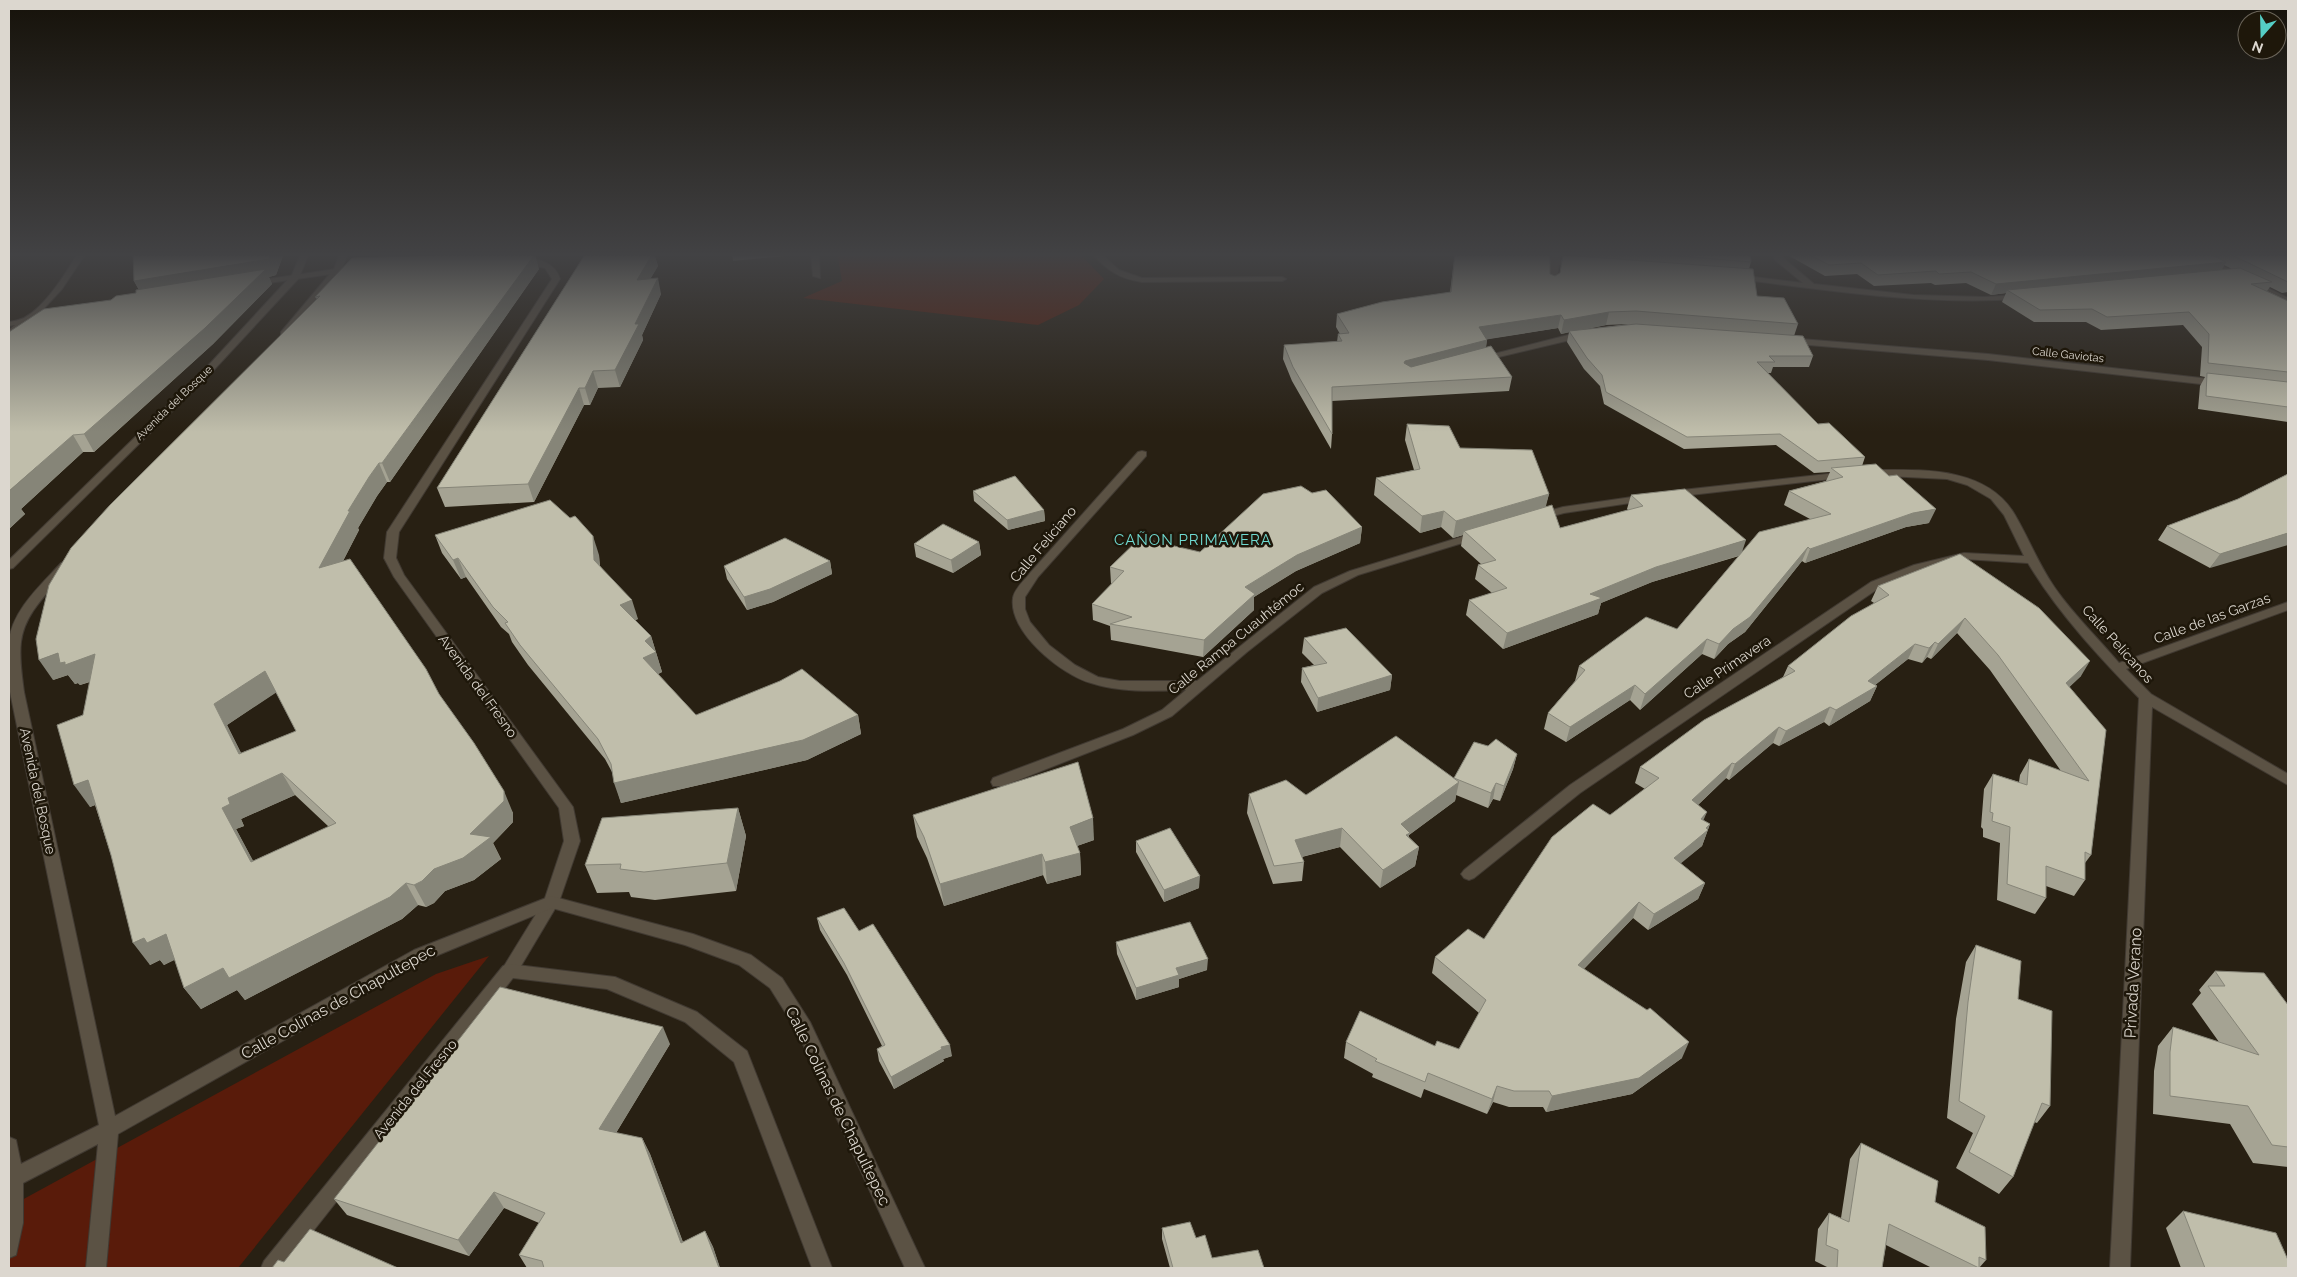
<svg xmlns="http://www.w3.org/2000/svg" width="2297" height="1277" viewBox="0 0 2297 1277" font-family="Raleway,sans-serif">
  <rect width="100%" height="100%" fill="#282013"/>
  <g fill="#591b0a">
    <path d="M837,253H1079L1104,279L1079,305L1038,325L803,298L842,281Z"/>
    <path d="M489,956L238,1268H9V1207L436,974Z"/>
  </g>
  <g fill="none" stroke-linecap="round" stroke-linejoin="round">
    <defs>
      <g id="street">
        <path d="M78,253H86L62,289L36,317L46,316V320L29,323L9,337V330L15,325L9,326V322C14,321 20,320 24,318C46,306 66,273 78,253Z"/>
        <path d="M811,253H819L820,278L813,276Z"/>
        <path d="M1092,253H1100L1119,270L1142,278L1282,277L1286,279L1282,281L1142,282C1120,279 1106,270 1092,253Z"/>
        <path d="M1553,253H1561L1560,260L1579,262L1583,264L1579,266L1559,265L1556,285L1552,287L1548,285L1550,262Z"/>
        <path d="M1773,253H1781L1782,257L1814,284L1913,295L1984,297L2019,295L2023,297L2019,299C1924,305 1832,291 1738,279L1734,277L1738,275L1803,283L1775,260Z"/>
        <path d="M2186,253H2196L2288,298V303Z"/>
        <path d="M519,259C536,257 555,262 560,279L399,532L396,558L404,575L573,807L580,841L559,902L515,976L509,978L503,976L501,971L544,901L564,841L559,808L394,577L384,558L387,532L552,279L545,268L519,263Z"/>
        <path d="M349,267H352V271L255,285L251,283L255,281Z"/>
        <path d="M1584,331L1588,334L1587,336L1482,361L1478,358Z"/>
        <path d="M1788,338L1988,354L2219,380L2224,383L2219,386L1988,360L1785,343L1784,341Z"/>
        <path d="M1142,451L1146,452V456L1038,577L1025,597V609L1030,622L1049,645L1075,665L1098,677L1120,681H1197L1314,587L1350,571L1474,533H1482L1484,535L1482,537L1358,575L1322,593L1247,652L1172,716L1133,735L1003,786H993L991,782L993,778L1123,729L1162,710L1186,690C1155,691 1122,693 1091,683C1062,675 1008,632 1013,598C1014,589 1025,580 1030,573L1138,452Z"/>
        <path d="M1870,470C1919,470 1986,465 2015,515C2029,539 2039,565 2055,588C2073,614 2098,638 2119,663L2288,602V610L2126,669L2151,694L2288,774V785L2152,707L2130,1268H2110L2139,698C2099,657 2058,613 2028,563L1964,559L1922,570L1879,588L1580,793L1474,878L1469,880L1464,878L1461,874L1464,870L1570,785L1871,582L1914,565L1964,553L2024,556L2004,515L1991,499L1967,485L1947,479L1866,475L1865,473Z"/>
        <path d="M1845,472L1850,475L1849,477L1673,497L1668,494L1673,491Z"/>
        <path d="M1646,495L1651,498L1650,500L1564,513L1538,520L1533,517L1534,515L1563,507Z"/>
      </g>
      <g id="secondary">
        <path d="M301,253H309L299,278L211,373L13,568L9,569V560L205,369L292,275Z"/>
        <path d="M340,253H348L341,272L287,336H281V332L334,269Z"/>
        <path d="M65,562L71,565C53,589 25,610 21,642C19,658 22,676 24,692L115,1116L414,950L551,896L693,934L751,955L782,978L810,1022L925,1268H905L797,1031L770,988L739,965L685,945L552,908L426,960L118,1134L106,1268H86L98,1144L23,1183V1223L16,1255L9,1258V1137L16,1140L21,1164L99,1125L10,692C9,675 7,659 9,642C11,611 42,584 61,563Z"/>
        <path d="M509,964L615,977L697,1012L747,1051L832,1268H812L734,1062L685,1022L607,989L513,978L284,1268H261L264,1261L503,966Z"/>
      </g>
    </defs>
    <use href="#street" stroke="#413a32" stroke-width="2"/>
    <use href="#secondary" stroke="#413a32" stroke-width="2"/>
    <use href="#street" fill="#5b5244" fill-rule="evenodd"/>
    <use href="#secondary" fill="#5b5244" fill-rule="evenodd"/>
  </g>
  <g fill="#a5a393" fill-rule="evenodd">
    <path d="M133,253H284L276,275L269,277L272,284L213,344L94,452H83L21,509L25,514L9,529L111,300L136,293L139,290L134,281Z"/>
    <path d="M492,253H515L516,254L539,269L390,482H387L377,496L358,528L359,530L343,561L439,694L513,813V822L493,843L501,859L474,880L445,891L434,903L426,907L418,905L402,919L245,1000L237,990L201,1009L184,988L175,959L164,965L160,960L150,965L111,855L95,805L90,807L83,715L90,682L80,685L78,683L75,684L68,675L53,680L317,299L315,297ZM276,692L296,731L241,753L227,725ZM295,795L329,827L253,861L236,829L244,826L241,819Z"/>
    <path d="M653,253H654L658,266L650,279L661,294L642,335L643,340L620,387L598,388L590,405H584L534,502L445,507L437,488Z"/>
    <path d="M1455,253H1552L1550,257V274L1555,276L1560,273L1562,258V253H1750L1751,262L1749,269L1757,296L1798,324L1794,336L1813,356L1809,367H1773L1771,373H1767L1818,424L1865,457L1862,466L1929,523L1906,527L1805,563L1802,561L1745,632L1728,644L1714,659L1702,654L1640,710L1630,700L1566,742L1544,729L1548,713L1575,681L1579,666L1677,629L1739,556L1652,582L1601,603L1598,614L1503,649L1466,615L1469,600L1492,593L1475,579L1478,565L1481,564L1461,546L1463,535L1453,538L1441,527L1420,533L1374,495L1376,478L1414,470L1405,440L1407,424L1460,448L1549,494L1545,507L1560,528L1628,510L1627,509L1631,495L1743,551L1810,519L1784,505L1789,491L1826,481L1830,472L1814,473L1776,445L1684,449L1604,404L1600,386L1584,369L1567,342L1569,332L1561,334L1558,328L1487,339L1486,347L1512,377L1509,391L1332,401V434L1331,449L1292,381L1283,359L1284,345L1337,342L1338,334H1340L1336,327L1337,314L1450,292ZM1629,324L1582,330L1606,325Z"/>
    <path d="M1784,253H2288V292L2282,293L2270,287L2267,291L2288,301V422L2198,409L2200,386L2205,377L2200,376L2202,347L2183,325L2101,330L2086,322H2034L2002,302L2006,293L1991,295L1966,283L1935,285L1931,283L1874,286L1857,274L1825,276ZM2224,265L2232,269L2221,270Z"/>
    <path d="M2288,474L2210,568L2158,540L2167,526L2238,499Z"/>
    <path d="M973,491L1044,510L1045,521L1008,530L974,501Z"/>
    <path d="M1362,527L1360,543L1296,571L1254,597V610L1203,657L1111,640L1110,626L1093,620L1092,604L1112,584L1111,583L1110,567Z"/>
    <path d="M435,535L599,555L600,566L638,619L635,620L651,636L662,672L658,674L696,715H858L861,734L807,760L621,803L612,772L605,759L528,665L512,642L509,634L501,627L466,577L461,579L442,553Z"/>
    <path d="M979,542L981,555L953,573L916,557L914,544Z"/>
    <path d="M1960,554L2081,676L2069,687L2106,730L2091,855L2085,863V880L2074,896L2046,886V898L2035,914L1997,900L2000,843L1983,837V829L1981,827L1984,789L1993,774L2019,782L2020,775L2029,759L2061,771L1990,670L1957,633L1931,659L1927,657L1922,663L1908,659L1875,685L1877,686L1870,701L1829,726L1824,722L1779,746L1773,743L1729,780L1726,778L1698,805L1703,820L1710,824L1702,846L1680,863L1705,883L1698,899L1648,930L1633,918L1584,969L1682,1058L1632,1094L1546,1112L1543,1107H1509L1493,1102L1487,1114L1424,1089L1421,1098L1372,1077L1373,1074L1344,1058L1346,1042L1435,1046L1459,1049L1479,1013L1432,973L1435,957L1484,939L1610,815L1645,789L1635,783L1640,767L1783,677L1788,666L1874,603L1871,601L1878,586Z"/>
    <path d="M830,561L832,574L773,602L747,610L727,579L724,566Z"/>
    <path d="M1304,638L1392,675L1390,690L1317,712L1301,682L1302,668L1314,665L1302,653Z"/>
    <path d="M1488,746L1517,754L1513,769L1500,801L1493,799L1488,808L1456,795L1455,801L1409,835V837L1419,847L1415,866L1380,888L1340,847L1302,857L1304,862L1302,881L1273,884L1247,813L1249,794L1306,795L1454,778Z"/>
    <path d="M738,808L746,836L736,891L655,900L631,897L629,892L597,893L585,865Z"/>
    <path d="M913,815L1094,840L1077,846L1080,853L1081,875L1047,884L1043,875L944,906L927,858L917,837Z"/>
    <path d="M1136,841L1199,888L1164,902L1136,852Z"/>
    <path d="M817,918L859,931L952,1056L943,1059L944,1061L894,1089L879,1061L877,1049L882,1046L847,975L820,930Z"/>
    <path d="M1116,942L1207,970L1179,979V987L1136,1000L1117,954Z"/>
    <path d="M1976,945L2018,999L2050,1106L2037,1123L2034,1122L2013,1177L1999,1194L1956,1168L1973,1133L1947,1118L1956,1019L1966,962Z"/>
    <path d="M2215,971L2288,1005V1167L2253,1163L2230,1124L2153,1114L2154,1071L2158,1046L2173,1027L2219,1042L2192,1004L2201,993L2199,990Z"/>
    <path d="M670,1044L616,1133L642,1138L650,1154L683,1242L705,1231L713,1247L720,1268H527L519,1255L539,1223L504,1208L469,1256L347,1215L334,1199Z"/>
    <path d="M1861,1143L1935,1202L1986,1260L1979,1268H1932L1886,1245L1882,1268H1827V1267L1815,1261L1818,1229L1829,1213L1841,1218L1850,1159Z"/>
    <path d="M2183,1211L2288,1268H2181L2166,1228Z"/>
    <path d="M1162,1228L1196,1238L1212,1258L1264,1268H1170L1162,1239Z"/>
  </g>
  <g fill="#868578">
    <path d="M271,253H284L276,275L269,277L272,284L213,344L94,452L84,434L143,297L134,281Z"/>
    <path d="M653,253H654L658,266L641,295L637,280Z"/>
    <path d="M732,253H794V255L733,261Z"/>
    <path d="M535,254L539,269L390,482L382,463Z"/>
    <path d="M2226,262L2220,273L2007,290L2006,293L1991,295L1996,284Z"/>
    <path d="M658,278L661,294L642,335L643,340L620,387L615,370L635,324Z"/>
    <path d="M1609,312L1606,325L1561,334L1564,320Z"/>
    <path d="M1561,315L1558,328L1477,341L1479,327Z"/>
    <path d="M1487,340L1485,353L1404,374V363L1405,361Z"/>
    <path d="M593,371L598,388L590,405L585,388Z"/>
    <path d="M579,388L584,405L534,502L528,484Z"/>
    <path d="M73,435L83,452L21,509L25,514L9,529V491Z"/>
    <path d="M379,463L387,482L377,496L358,528L359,530L329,588L319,568L348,511L369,477Z"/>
    <path d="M1549,494L1545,510L1464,531L1463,535L1453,538L1456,521Z"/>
    <path d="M1936,509L1929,523L1906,527L1805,563L1810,549L1913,513Z"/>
    <path d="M1044,510L1045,521L1008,530L1007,520Z"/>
    <path d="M1444,511L1441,527L1420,533L1422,516Z"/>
    <path d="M1362,527L1360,543L1296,571L1254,597V610L1203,657L1204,640L1245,587L1297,555Z"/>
    <path d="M2288,533V545L2210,568L2220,554Z"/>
    <path d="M593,536L599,555L600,578L594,560Z"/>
    <path d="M1746,540L1741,555L1652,582L1601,603L1598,614L1503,649L1507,633L1590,594L1656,567Z"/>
    <path d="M979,542L981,555L953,573L951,560Z"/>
    <path d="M1808,547L1802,561L1745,632L1728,644L1714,659L1719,644Z"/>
    <path d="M458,558L466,577L461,579L453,560Z"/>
    <path d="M830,561L832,574L773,602L747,610L744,597Z"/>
    <path d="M632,600L638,619L626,624L620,605Z"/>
    <path d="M1965,618L1957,633L1931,659L1938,644Z"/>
    <path d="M651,636L662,672L650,678L643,658L645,641Z"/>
    <path d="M1707,639L1702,654L1640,710L1645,694Z"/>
    <path d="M1935,642L1927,657L1922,663L1929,648Z"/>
    <path d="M1915,644L1908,659L1865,693L1877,686L1870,701L1829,726L1836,710L1868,681Z"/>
    <path d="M58,653L95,654L109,675L80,685L78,683L75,684L68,675L53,680L39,660Z"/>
    <path d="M2090,661L2081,676L2057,699L2066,683Z"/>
    <path d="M265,671L277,692L227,725L252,775L239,754L214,704Z"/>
    <path d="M1392,675L1390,690L1317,712L1318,698Z"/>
    <path d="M1635,685L1630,700L1566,742L1570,727Z"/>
    <path d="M1830,707L1824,722L1779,746L1786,731Z"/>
    <path d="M858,715L861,734L807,760L621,803L614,783Z"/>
    <path d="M1779,727L1773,743L1729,780L1735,764Z"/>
    <path d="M1517,754L1513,769L1500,801L1504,786Z"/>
    <path d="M1732,763L1726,778L1686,816L1692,800Z"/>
    <path d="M282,773L295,795L241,819L244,826L236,829L265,883L251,862L222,808L228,798Z"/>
    <path d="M88,780L103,802L90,807L74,785Z"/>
    <path d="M1459,782L1455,801L1409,835L1406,851L1401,824Z"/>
    <path d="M1496,783L1493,799L1488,808L1491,793Z"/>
    <path d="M504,791L513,813V822L493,843L501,859L474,880L445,891L434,903L426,907L414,885L434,869L470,834Z"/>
    <path d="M738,808L746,836L736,891L727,863Z"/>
    <path d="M1707,812L1700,828L1701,819Z"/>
    <path d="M1093,818L1094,840L1071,848L1070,827Z"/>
    <path d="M1710,824L1702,846L1668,874L1674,858Z"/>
    <path d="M1342,828L1340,847L1293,859L1295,840Z"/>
    <path d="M1419,847L1415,866L1380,888L1383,870Z"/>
    <path d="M1080,853L1081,875L1047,884L1045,862Z"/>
    <path d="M1042,854L1043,875L944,906L940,884Z"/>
    <path d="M1200,876L1199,888L1164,902V890Z"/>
    <path d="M406,883L418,905L402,919L245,1000L237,990L201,1009L184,988L223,968Z"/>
    <path d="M1705,883L1698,899L1648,930L1654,914Z"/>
    <path d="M1639,902L1633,918L1572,981L1578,965Z"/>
    <path d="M166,934L183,956L164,965L160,960L150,965L133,943L144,938Z"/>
    <path d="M1208,959L1207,970L1179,979V987L1136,1000V988L1176,968Z"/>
    <path d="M663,1027L670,1044L608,1146L599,1129Z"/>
    <path d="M1689,1042L1682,1058L1632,1094L1546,1112L1552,1096Z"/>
    <path d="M950,1045L952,1056L943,1059L944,1061L894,1089L891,1077L941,1047Z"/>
    <path d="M1497,1086L1493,1102L1487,1114L1492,1099Z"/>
    <path d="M642,1138L650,1154L689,1259L681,1243Z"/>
    <path d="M494,1192L504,1208L469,1256L458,1240Z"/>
    <path d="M705,1231L713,1247L720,1268H719Z"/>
  </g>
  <g fill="#c0beab" stroke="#868578" fill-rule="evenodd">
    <path d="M133,253H271L269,259L134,281Z"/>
    <path d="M492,253H514L513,254H535L382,463H379L369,477L348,511H350L319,568L350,559L426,669L439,694L474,743L504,791V801L470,834L491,837L463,858L434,869L422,881L414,885L406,883L390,897L229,978L223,968L184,988L166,934L147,943L144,938L133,943L111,855L88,780L74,785L57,725L83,715L95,654L65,665V662L60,663L58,653L39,660L36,639L49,585L71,548L110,505L320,296L315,297L352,258ZM265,671L296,731L239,754L214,704ZM282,773L336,823L251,862L222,808L230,804L228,798Z"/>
    <path d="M586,253H653L637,280L658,278L635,324H639L615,370L593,371L585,388H579L528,484L437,488Z"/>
    <path d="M1455,253H1550V274L1555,276L1560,273L1563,255L1753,269L1757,296L1784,298L1798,324L1636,311L1609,312L1564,320L1561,315L1479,327L1487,340L1405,361L1404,363L1411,367L1491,346L1512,377L1332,387V434L1293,367L1284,345L1342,341L1338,334L1349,333L1337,314L1382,302L1451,292Z"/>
    <path d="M1646,253H1750L1751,262Z"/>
    <path d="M1807,253H2208L2226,262L1996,284L1971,272L1939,274L1936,271L1878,275L1861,263L1829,265Z"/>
    <path d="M2228,253H2288V282Z"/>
    <path d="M2240,268L2272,282L2251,284L2288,301V372L2208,363L2209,334L2189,312L2107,317L2092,309L2040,310L2007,290Z"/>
    <path d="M266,269L205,328L84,434L73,435L9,491V332L44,309L111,300L116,296L136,293V290Z"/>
    <path d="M1636,324L1803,336L1813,356H1769L1775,362H1757L1818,424L1829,423L1865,457L1818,461L1780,434L1687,437L1606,392L1602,375L1587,358L1569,331Z"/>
    <path d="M2207,373L2288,382V407L2206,396Z"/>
    <path d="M1407,424L1449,426L1460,448L1532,450L1549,494L1456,521L1444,511L1422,516L1376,478L1420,469Z"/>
    <path d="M1876,464L1889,476L1897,475L1936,509L1913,513L1810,549L1808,547L1750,617L1733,629L1719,644L1707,639L1645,694L1635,685L1570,727L1548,713L1585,670L1579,666L1646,617L1677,629L1759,532L1831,514L1789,491L1843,477L1831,468Z"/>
    <path d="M2288,474V533L2220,554L2167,526L2238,499Z"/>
    <path d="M1015,476L1044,510L1007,520L973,491Z"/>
    <path d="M1301,486L1312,493L1326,490L1362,527L1297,555L1245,587L1255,594L1204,640L1110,624L1132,617L1092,604L1124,571L1110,567L1140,538L1200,552L1263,494Z"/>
    <path d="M1685,489L1746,540L1656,567L1590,594L1602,598L1507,633L1469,600L1507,588L1478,565L1496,560L1464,531L1552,505L1560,528L1643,506L1631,495Z"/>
    <path d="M550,500L570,518L575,516L593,536L594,560L632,600L620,605L651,636L645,641L656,652L643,658L696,715L780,681L802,669L858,715L803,740L614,783L611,764L598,739L520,645L505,623L508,622L493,607L458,558L453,560L435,535Z"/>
    <path d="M943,524L979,542L951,560L914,544Z"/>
    <path d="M785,538L830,561L770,589L744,597L724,566Z"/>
    <path d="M1960,554L2039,608L2090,661L2066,683L2106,730L2091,855L2085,852V880L2046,866V898L2007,884L2010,827L1992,821L1993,813L1990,812L1993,774L2027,785L2029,759L2089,781L1998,655L1965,618L1938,644L1935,642L1929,648L1915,644L1868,681L1877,686L1836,710L1830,707L1786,731L1779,727L1735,764L1732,763L1692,800L1707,812L1701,819L1710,824L1706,828L1708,830L1674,858L1705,883L1654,914L1639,902L1578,965L1647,1010L1650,1008L1689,1042L1639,1078L1552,1096L1549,1091H1514L1497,1086L1492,1099L1428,1073L1425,1082L1375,1061L1377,1059L1346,1042L1360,1011L1435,1046L1437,1041L1459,1049L1486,1000L1435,957L1468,929L1484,939L1552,837L1593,804L1610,815L1659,778L1640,767L1704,720L1795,671L1788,666L1851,616L1889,595L1878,586Z"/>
    <path d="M1346,628L1392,675L1318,698L1302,668L1327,663L1304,638Z"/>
    <path d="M1396,736L1459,782L1401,824L1410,833L1406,835L1419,847L1383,870L1342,828L1295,840L1304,862L1274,866L1249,794L1286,780L1306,795Z"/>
    <path d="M1496,739L1517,754L1504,786L1496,783L1491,793L1454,778L1474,742L1488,746Z"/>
    <path d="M1078,762L1093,818L1070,827L1080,853L1045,862L1042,854L940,884L924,837L913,815Z"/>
    <path d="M738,808L727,863L644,872L620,869L621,864L585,865L602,818Z"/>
    <path d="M1170,828L1200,876L1164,890L1136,841Z"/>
    <path d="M844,908L859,931L873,924L950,1045L941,1047L942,1049L891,1077L877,1049L885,1045L844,963L817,918Z"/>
    <path d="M1190,922L1208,959L1176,968L1179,975L1136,988L1116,942Z"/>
    <path d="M1976,945L2021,961L2018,999L2052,1011L2050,1106L2042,1103L2013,1177L1969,1152L1985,1116L1959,1101L1968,1002Z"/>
    <path d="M2215,971L2264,973L2288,1005V1147L2272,1145L2248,1106L2170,1096V1052L2173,1027L2259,1055L2208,986H2225Z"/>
    <path d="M500,987L663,1027L599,1129L642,1138L681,1243L705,1231L719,1268H544L542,1261L519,1255L545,1213L494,1192L458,1240L334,1199Z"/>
    <path d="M1861,1143L1938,1181L1935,1202L1985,1227L1986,1260L1979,1257V1268L1889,1224L1882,1268H1837L1838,1250L1826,1245L1829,1213L1849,1222Z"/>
    <path d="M2183,1211L2276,1233L2288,1260V1268H2205Z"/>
    <path d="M1190,1222L1196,1238L1205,1235L1212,1258L1258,1250L1264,1268H1173L1162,1228Z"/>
    <path d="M310,1229L398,1268H272L278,1260L284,1262Z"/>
  </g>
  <linearGradient id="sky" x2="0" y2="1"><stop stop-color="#16120a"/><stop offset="0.59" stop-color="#424244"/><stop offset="1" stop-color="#424244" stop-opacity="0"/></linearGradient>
  <rect width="2297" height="432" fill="url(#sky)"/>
  <g text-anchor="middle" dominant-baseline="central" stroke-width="5" stroke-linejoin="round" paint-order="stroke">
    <g font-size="11" fill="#dcd7cf" stroke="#1e170a">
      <text transform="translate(2068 355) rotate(6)">Calle Gaviotas</text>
      <text transform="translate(174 403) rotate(-44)">Avenida del Bosque</text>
    </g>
    <g font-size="14" fill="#dcd7cf" stroke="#1e170a">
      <text transform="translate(1043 544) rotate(-50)">Calle Feliciano</text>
      <text transform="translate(2212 618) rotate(-20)">Calle de las Garzas</text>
      <text transform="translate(1236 638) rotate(-39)">Calle Rampa Cuauhtémoc</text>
      <text transform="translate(2118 644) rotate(48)">Calle Pelícanos</text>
      <text transform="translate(1727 667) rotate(-34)">Calle Primavera</text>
      <text transform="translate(478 686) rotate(54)">Avenida del Fresno</text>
      <text transform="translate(38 791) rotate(78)">Avenida del Bosque</text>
      <text transform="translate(415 1089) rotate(-51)">Avenida del Fresno</text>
    </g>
    <g font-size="15" letter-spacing="1" fill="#6fdad1" stroke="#1e170a">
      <text x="1193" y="540">CAÑON PRIMAVERA</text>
    </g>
    <g font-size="16" fill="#dcd7cf" stroke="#1e170a">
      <text transform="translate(2133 983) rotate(-87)">Privada Verano</text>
      <text transform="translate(338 1002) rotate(-29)">Calle Colinas de Chapultepec</text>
      <text transform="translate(838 1106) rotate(64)">Calle Colinas de Chapultepec</text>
    </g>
  </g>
  <rect width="2297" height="1277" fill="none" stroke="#dcd7cf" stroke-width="20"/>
  <g transform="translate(2262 35) rotate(200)"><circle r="24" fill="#1e170a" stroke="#6a6459"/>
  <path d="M0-4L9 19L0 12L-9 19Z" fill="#55cec5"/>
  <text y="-8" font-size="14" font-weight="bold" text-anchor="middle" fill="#dcd7cf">N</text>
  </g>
</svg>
